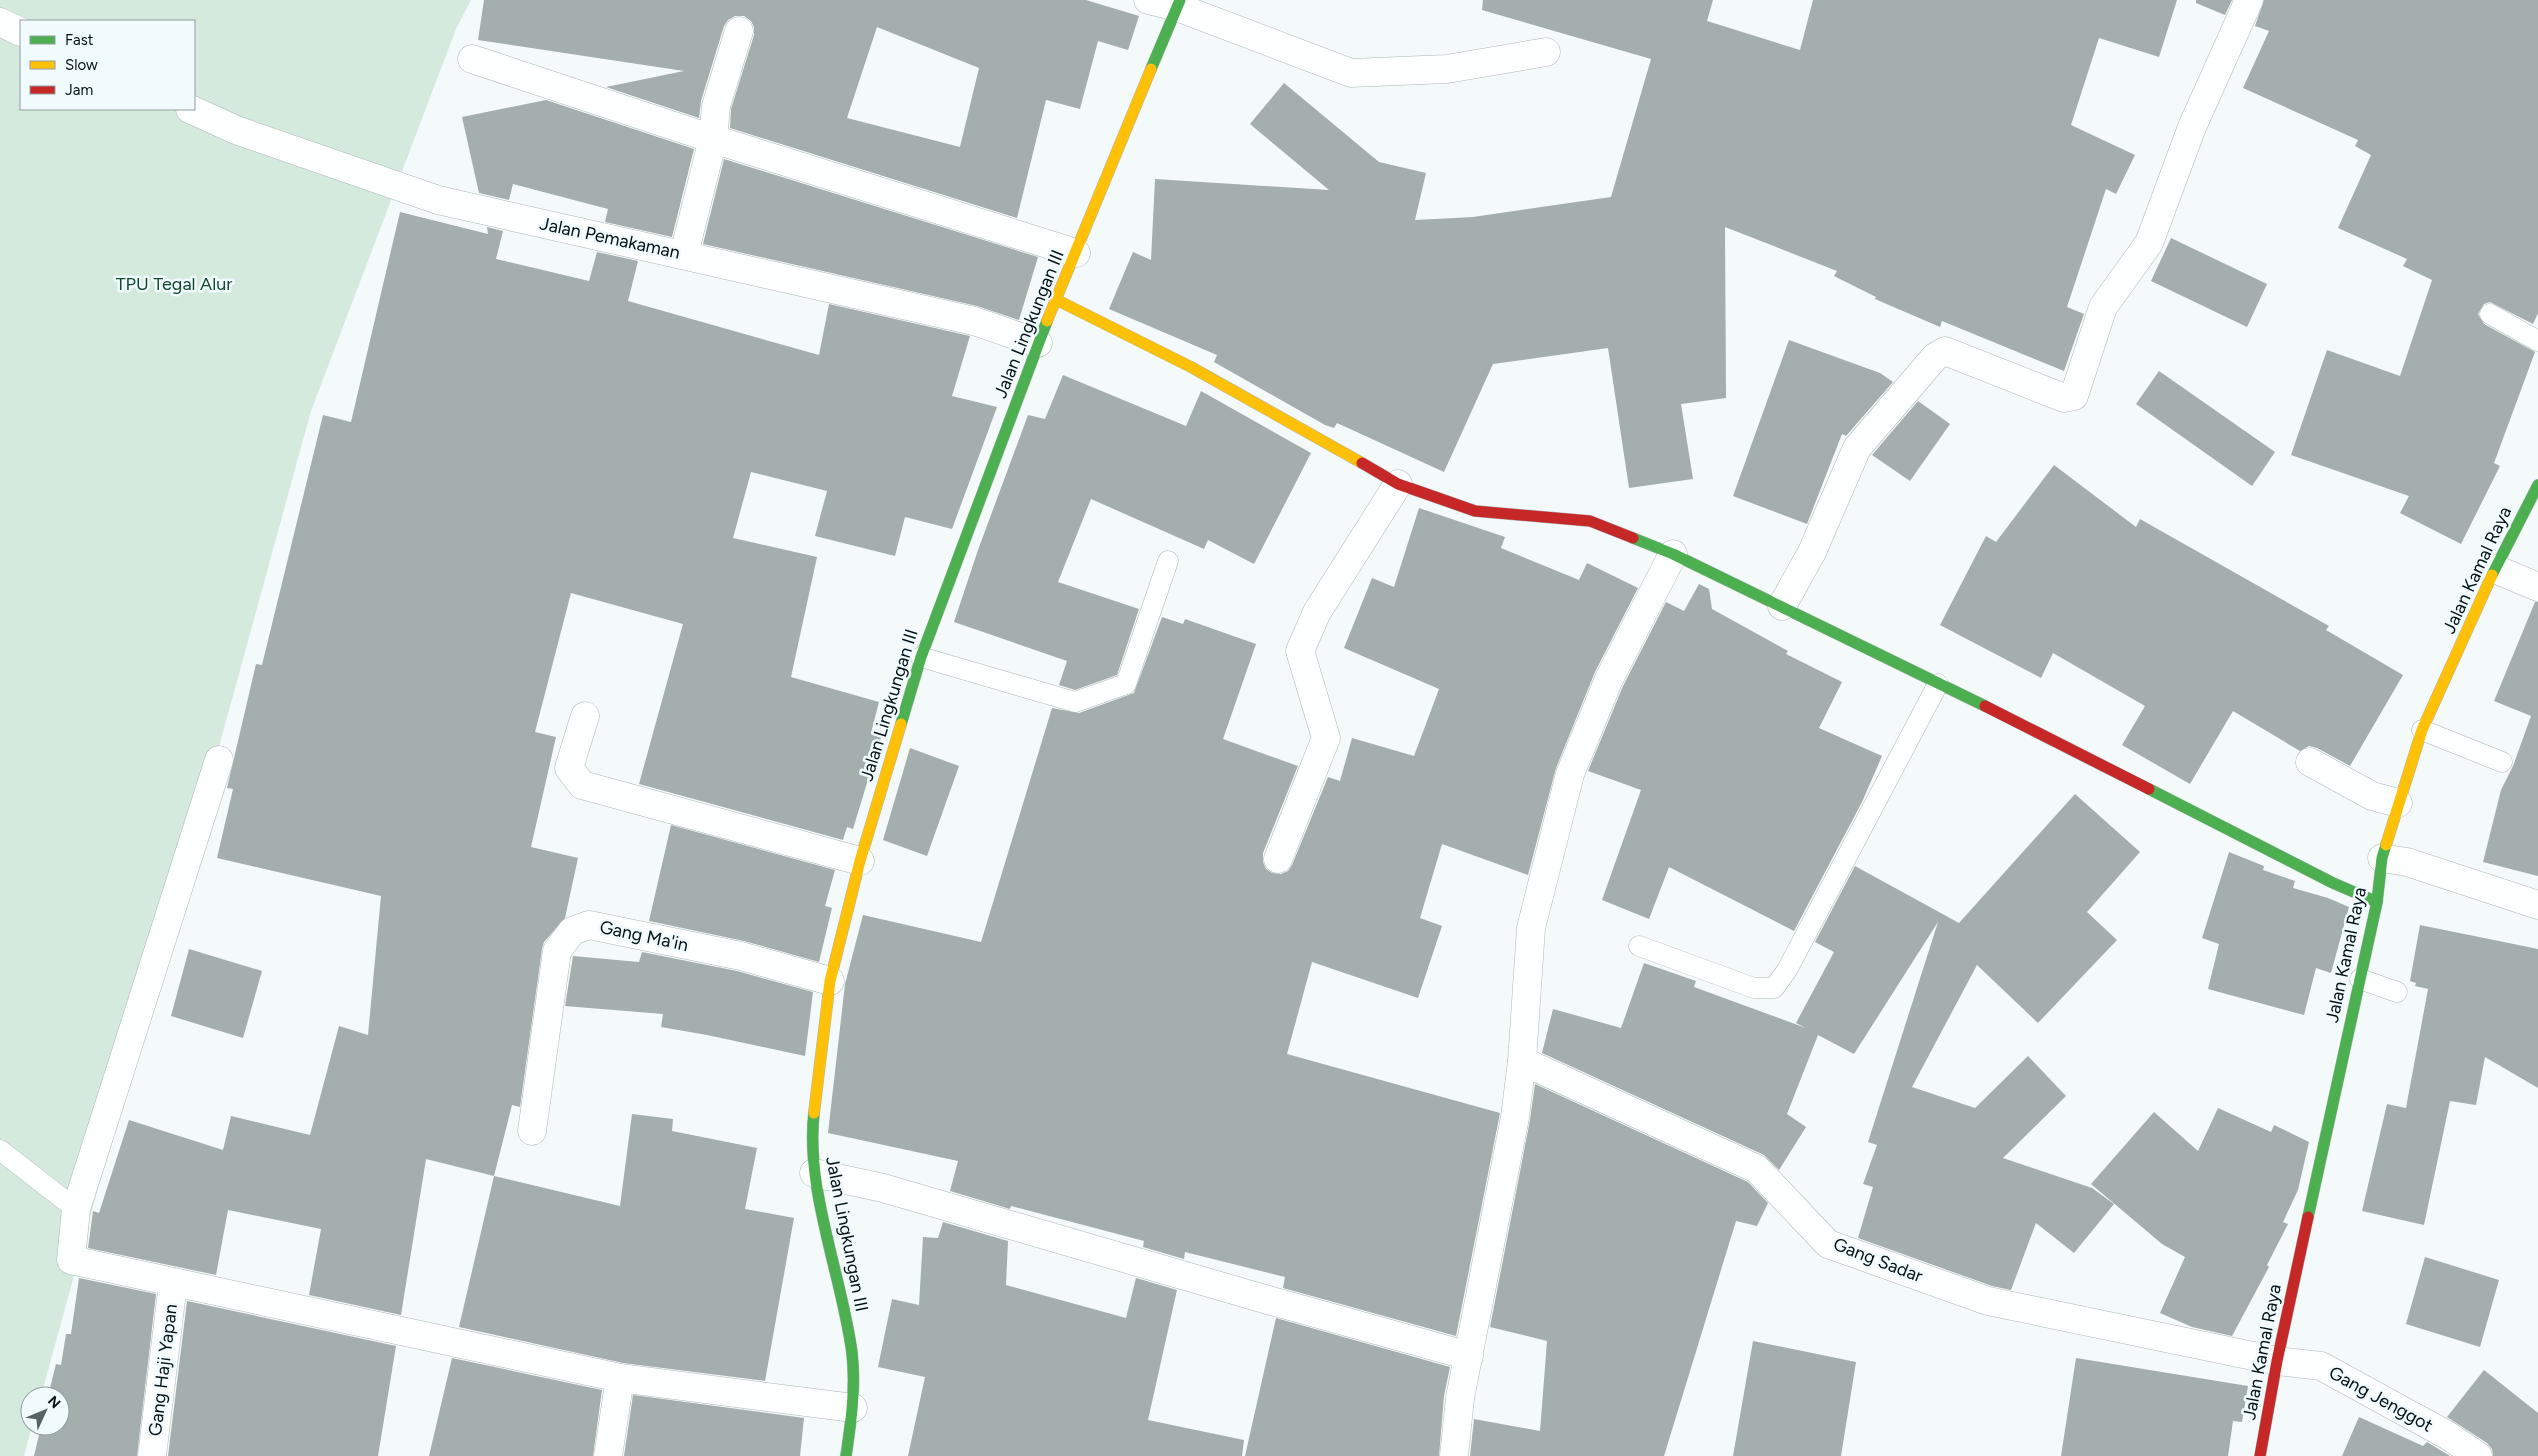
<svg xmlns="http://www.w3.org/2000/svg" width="2538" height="1456" viewBox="0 0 2538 1456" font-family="Figtree,sans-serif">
  <rect width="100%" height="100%" fill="#f4f9fa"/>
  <path fill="#d4eadd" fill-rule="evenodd" d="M0,0H471L456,29L311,411L41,1396H30V1426H32L24,1456H0ZM21,21H194V109H21Z"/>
  <g fill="#a3aead" fill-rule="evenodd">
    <path d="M484,0H1086L1139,16L1128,50L1098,41L1080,109L1046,100L1017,218L730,128L731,109L754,35V27L751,21L744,16H735L728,20L724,26L701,101L699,118L606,87L684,71L478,40ZM877,27L979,68L960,147L847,118Z"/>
    <path d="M1483,0H1713L1707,21L1800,50L1813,0H2177L2159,57L2099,38L2071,125L2135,155L2116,194L2106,189L2067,307L2084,314L2064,371L1942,321L1940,327L1875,299L1876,297L1834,276L1837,271L1725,227L1726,398L1681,404L1693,479L1629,488L1608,348L1493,364L1444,472L1337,423L1334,428L1325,425L1214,362L1217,355L1109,309L1133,252L1151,260L1155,179L1329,190L1250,124L1284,83L1379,162L1426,173L1415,220L1473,217L1611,197L1651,59L1482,10Z"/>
    <path d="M2196,0H2232L2225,15L2196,3Z"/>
    <path d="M2264,0H2538V313L2533,324L2490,302L2484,304L2478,314L2484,324L2535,352L2494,463L2500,466L2461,544L2400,513L2409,496L2291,455L2327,350L2400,376L2432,280L2403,266L2407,259L2338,228L2371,155L2355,146L2358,140L2243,88L2269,31L2255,26Z"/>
    <path d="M546,100L694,149L672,237L605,222L608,209L513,184L509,200L479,193L462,117Z"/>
    <path d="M724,159L1038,257L1019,320L977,306L703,244Z"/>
    <path d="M400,212L488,234L487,227L503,231L496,259L589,281L597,252L638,261L628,301L819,355L829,304L970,336L952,396L997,407L952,529L905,517L895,556L815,536L827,491L751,472L733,538L817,557L791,677L879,702L871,733L881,737L853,829L847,827L843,840L639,784L683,624L571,593L535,732L556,737L531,847L578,858L565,918L544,942L542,949L520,1107L512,1105L494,1176L426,1159L401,1315L309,1295L321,1229L228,1210L216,1275L88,1248L93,1211L99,1213L129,1120L223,1150L231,1116L310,1135L339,1026L368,1035L381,896L217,858L233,789L227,788L256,664L262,665L323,415L351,422Z"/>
    <path d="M2171,238L2267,284L2247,327L2151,281Z"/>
    <path d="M1789,340L1880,373L1893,382L1846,436L1842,434L1807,524L1733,496Z"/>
    <path d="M2159,371L2275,452L2252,486L2136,404Z"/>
    <path d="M1063,375L1186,426L1201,391L1311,453L1254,564L1208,540L1204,549L1091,499L1058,582L1139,609L1117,675L1075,690L1059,685L1067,661L954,622L978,550L1028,415L1045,419Z"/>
    <path d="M1918,401L1950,424L1910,481L1872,455Z"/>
    <path d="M2054,465L2136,527L2140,519L2329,626L2326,630L2403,675L2350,766L2317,748L2309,746L2300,751L2233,711L2190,784L2122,745L2145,706L2053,653L2041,678L1940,625L1986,536L1996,542Z"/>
    <path d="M1419,508L1505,537L1501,548L1579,580L1587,563L1638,588L1595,672L1556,768L1528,875L1442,844L1420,918L1442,926L1418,998L1312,962L1287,1054L1500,1113L1456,1336L1283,1288L1285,1277L1185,1252L1184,1259L1143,1247L1144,1241L1011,1206L1010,1209L950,1191L958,1161L828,1133L845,984L863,915L981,942L1052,708L1079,713L1134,693L1162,617L1183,624L1185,619L1256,644L1223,739L1298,766L1263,853V862L1266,869L1272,873L1281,874L1288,871L1292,865L1328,777L1340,781L1352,738L1414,756L1439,689L1344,648L1372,578L1394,587Z"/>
    <path d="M1699,584L1709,589L1712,609L1788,651L1786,654L1842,682L1819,728L1882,756L1862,802L1794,931L1669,867L1649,919L1602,900L1641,790L1588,771L1623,686L1666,602L1684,611Z"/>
    <path d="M2535,602H2538V876L2483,862L2501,790L2513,766L2531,716L2494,701Z"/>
    <path d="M910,748L959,766L927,856L883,840Z"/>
    <path d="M2075,794L2140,852L2087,912L2117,940L2038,1023L1977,965L1912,1087L1975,1108L2028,1056L2066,1096L2003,1158L2092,1188L2114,1204L2074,1253L2036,1223L2011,1290L1992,1286L1858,1238L1873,1187L1863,1184L1877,1145L1868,1142L1938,922L1854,1054L1818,1035L1787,1114L1806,1127L1779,1170L1764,1155L1542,1053L1553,1009L1621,1028L1644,963L1696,981L1694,987L1806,1028L1796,1023L1834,952L1815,942L1855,866L1959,923Z"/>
    <path d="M671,825L835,870L825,906L832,908L819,962L744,941L649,921Z"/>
    <path d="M2229,852L2264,866L2263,870L2295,881L2293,888L2328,898L2349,907L2331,973L2316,968L2304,1015L2208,989L2219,944L2202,938Z"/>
    <path d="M2420,925L2538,949V1088L2485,1057L2476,1105L2450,1101L2424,1225L2362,1211L2387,1104L2406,1108L2428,989L2415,986L2416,983L2410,981Z"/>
    <path d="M189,949L262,971L243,1038L171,1016Z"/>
    <path d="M642,952L737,971L813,992L805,1056L707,1035L661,1027L663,1014L565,1006L573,956L639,962Z"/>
    <path d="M1535,1084L1748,1182L1768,1203L1757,1226L1736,1221L1664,1456H1470L1474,1419L1540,1431L1547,1341L1490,1327L1530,1120Z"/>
    <path d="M2218,1108L2271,1132L2274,1125L2309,1142L2298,1190L2283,1222L2288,1224L2267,1265L2269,1267L2232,1336L2192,1327L2160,1313L2185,1257L2162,1244L2091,1184L2154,1112L2198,1151Z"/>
    <path d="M632,1114L673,1119L672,1131L757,1148L745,1209L794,1218L765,1381L623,1363L459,1327L494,1176L620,1206Z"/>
    <path d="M943,1222L1008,1241L1006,1285L1126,1318L1136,1278L1177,1290L1148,1420L1244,1440L1242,1456H908L925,1377L878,1367L892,1299L919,1305L923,1237L938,1238Z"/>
    <path d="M2425,1257L2499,1280L2480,1347L2406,1324Z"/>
    <path d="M79,1278L156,1294L137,1456H34L41,1426H60V1396H48L56,1364L61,1365L66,1334H71Z"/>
    <path d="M187,1301L396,1346L378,1456H168Z"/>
    <path d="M1276,1318L1450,1367L1444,1396L1439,1456H1245Z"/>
    <path d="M1753,1341L1856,1362L1841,1456H1733Z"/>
    <path d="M452,1358L602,1390L593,1456H429Z"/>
    <path d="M2076,1358L2248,1386L2242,1422L2233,1421L2228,1456H2061Z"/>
    <path d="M2484,1370L2538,1413V1456H2493L2492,1449L2487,1443L2447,1417Z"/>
    <path d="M633,1395L804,1418L800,1456H624Z"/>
    <path d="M2359,1417L2423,1446L2427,1442L2450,1456H2342Z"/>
  </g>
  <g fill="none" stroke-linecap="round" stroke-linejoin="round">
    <defs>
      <g id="lane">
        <path d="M2490,314L2538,341"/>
        <path d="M921,657L1075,702L1126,684L1168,561"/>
        <path d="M2422,730L2502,762"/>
        <path d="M1639,946L1754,988H1774L1787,970L1938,684"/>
        <path d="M2360,979L2397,992"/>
        <path d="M0,1150L76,1209"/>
      </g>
      <g id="street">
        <path d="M1148,0L1177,7L1351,73L1447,69L1546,52"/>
        <path d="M0,22L21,32"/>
        <path d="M472,59L713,139L1076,253"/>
        <path d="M190,109L236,130L438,200L974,321L1038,343"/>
        <path d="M684,254L713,139L716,106L739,31"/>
        <path d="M2495,569L2538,587"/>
        <path d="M1782,606L1812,552L1857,448L1935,357L1945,351L2064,398L2074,396L2103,307L2149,243L2192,127L2249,0"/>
        <path d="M585,716L569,768L582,785L860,861"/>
        <path d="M219,760L76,1209L71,1260L620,1378L853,1408"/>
        <path d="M2310,762L2372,796L2398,803"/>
        <path d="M2382,858L2407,862L2538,905"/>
        <path d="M1278,859L1326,738L1300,651L1317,612L1398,484"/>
        <path d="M1522,1061L1757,1169L1828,1244L1988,1301L2277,1361L2321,1366L2447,1435L2478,1456"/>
        <path d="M532,1131L557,951L572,931L589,925L741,956L830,981"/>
        <path d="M814,1173L883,1188L1268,1300L1469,1356"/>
        <path d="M152,1456L173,1283"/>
        <path d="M608,1456L620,1378"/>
        <path d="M1454,1456L1460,1398L1515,1117L1522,1061L1531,928L1570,774L1609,679L1673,554"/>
      </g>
      <g id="fast">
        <path d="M1151,69L1180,0"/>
        <path d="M1633,538L1673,554L1985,706"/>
        <path d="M2492,575L2538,485"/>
        <path d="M901,724L921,657L1047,321"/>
        <path d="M2149,789L2333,883L2377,902"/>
        <path d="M814,1113C805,1189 842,1276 852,1353C856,1388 851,1422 846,1456"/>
        <path d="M2308,1217L2377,902L2382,858L2386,845"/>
      </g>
      <g id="slow">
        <path d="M1057,300L1191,367L1362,463"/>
        <path d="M1047,321L1151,69"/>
        <path d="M2386,845L2422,730L2492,575"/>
        <path d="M814,1113L830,981L860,861L901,724"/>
      </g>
      <g id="jam">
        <path d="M1362,463L1398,484L1475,511L1590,521L1633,538"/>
        <path d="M1985,706L2149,789"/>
        <path d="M2260,1456L2277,1361L2308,1217"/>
      </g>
    </defs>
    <use href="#lane" stroke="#acb7b9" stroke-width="21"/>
    <use href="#street" stroke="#acb7b9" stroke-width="29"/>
    <use href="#fast" stroke="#acb7b9" stroke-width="12"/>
    <use href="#slow" stroke="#acb7b9" stroke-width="12"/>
    <use href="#jam" stroke="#acb7b9" stroke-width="12"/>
    <use href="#lane" stroke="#fdfefe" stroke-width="20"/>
    <use href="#street" stroke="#fdfefe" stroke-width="28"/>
    <use href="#fast" stroke="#4caf50" stroke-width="11"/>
    <use href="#slow" stroke="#ffc107" stroke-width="11"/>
    <use href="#jam" stroke="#c62828" stroke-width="11"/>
  </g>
  <g text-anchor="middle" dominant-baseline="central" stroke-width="5" stroke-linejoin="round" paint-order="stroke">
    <g font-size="18" fill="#021116" stroke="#f1fafd">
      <text transform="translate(610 238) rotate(12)">Jalan Pemakaman</text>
      <text transform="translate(1029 324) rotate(-68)">Jalan Lingkungan III</text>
      <text transform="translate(2477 570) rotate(-65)">Jalan Kamal Raya</text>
      <text transform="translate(889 705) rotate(-73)">Jalan Lingkungan III</text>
      <text transform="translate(644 936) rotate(12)">Gang Ma'in</text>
      <text transform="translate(2346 955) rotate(-78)">Jalan Kamal Raya</text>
      <text transform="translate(847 1234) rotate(79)">Jalan Lingkungan III</text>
      <text transform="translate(1878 1260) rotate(21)">Gang Sadar</text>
      <text transform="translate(2262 1352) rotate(-79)">Jalan Kamal Raya</text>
      <text transform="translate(163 1370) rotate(-83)">Gang Haji Yapan</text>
      <text transform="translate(2381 1399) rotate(29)">Gang Jenggot</text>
    </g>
    <g font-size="18" fill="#10492c" stroke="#f1fafd">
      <text x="174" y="284">TPU Tegal Alur</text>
    </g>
  </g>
  <rect x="20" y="20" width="175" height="90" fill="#f1fafd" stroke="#919da1"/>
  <rect x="30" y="36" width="25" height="8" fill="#4caf50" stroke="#919da1"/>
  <text x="65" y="45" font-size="15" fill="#021116">Fast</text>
  <rect x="30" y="61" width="25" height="8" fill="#ffc107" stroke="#919da1"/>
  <text x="65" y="70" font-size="15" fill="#021116">Slow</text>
  <rect x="30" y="86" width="25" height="8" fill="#c62828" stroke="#919da1"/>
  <text x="65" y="95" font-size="15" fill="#021116">Jam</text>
  <g transform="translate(45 1411) rotate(46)"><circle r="24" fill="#f1fafd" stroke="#919da1"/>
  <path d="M0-4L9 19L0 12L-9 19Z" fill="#576266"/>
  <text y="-8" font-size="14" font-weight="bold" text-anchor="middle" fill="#021116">N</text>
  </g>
</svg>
